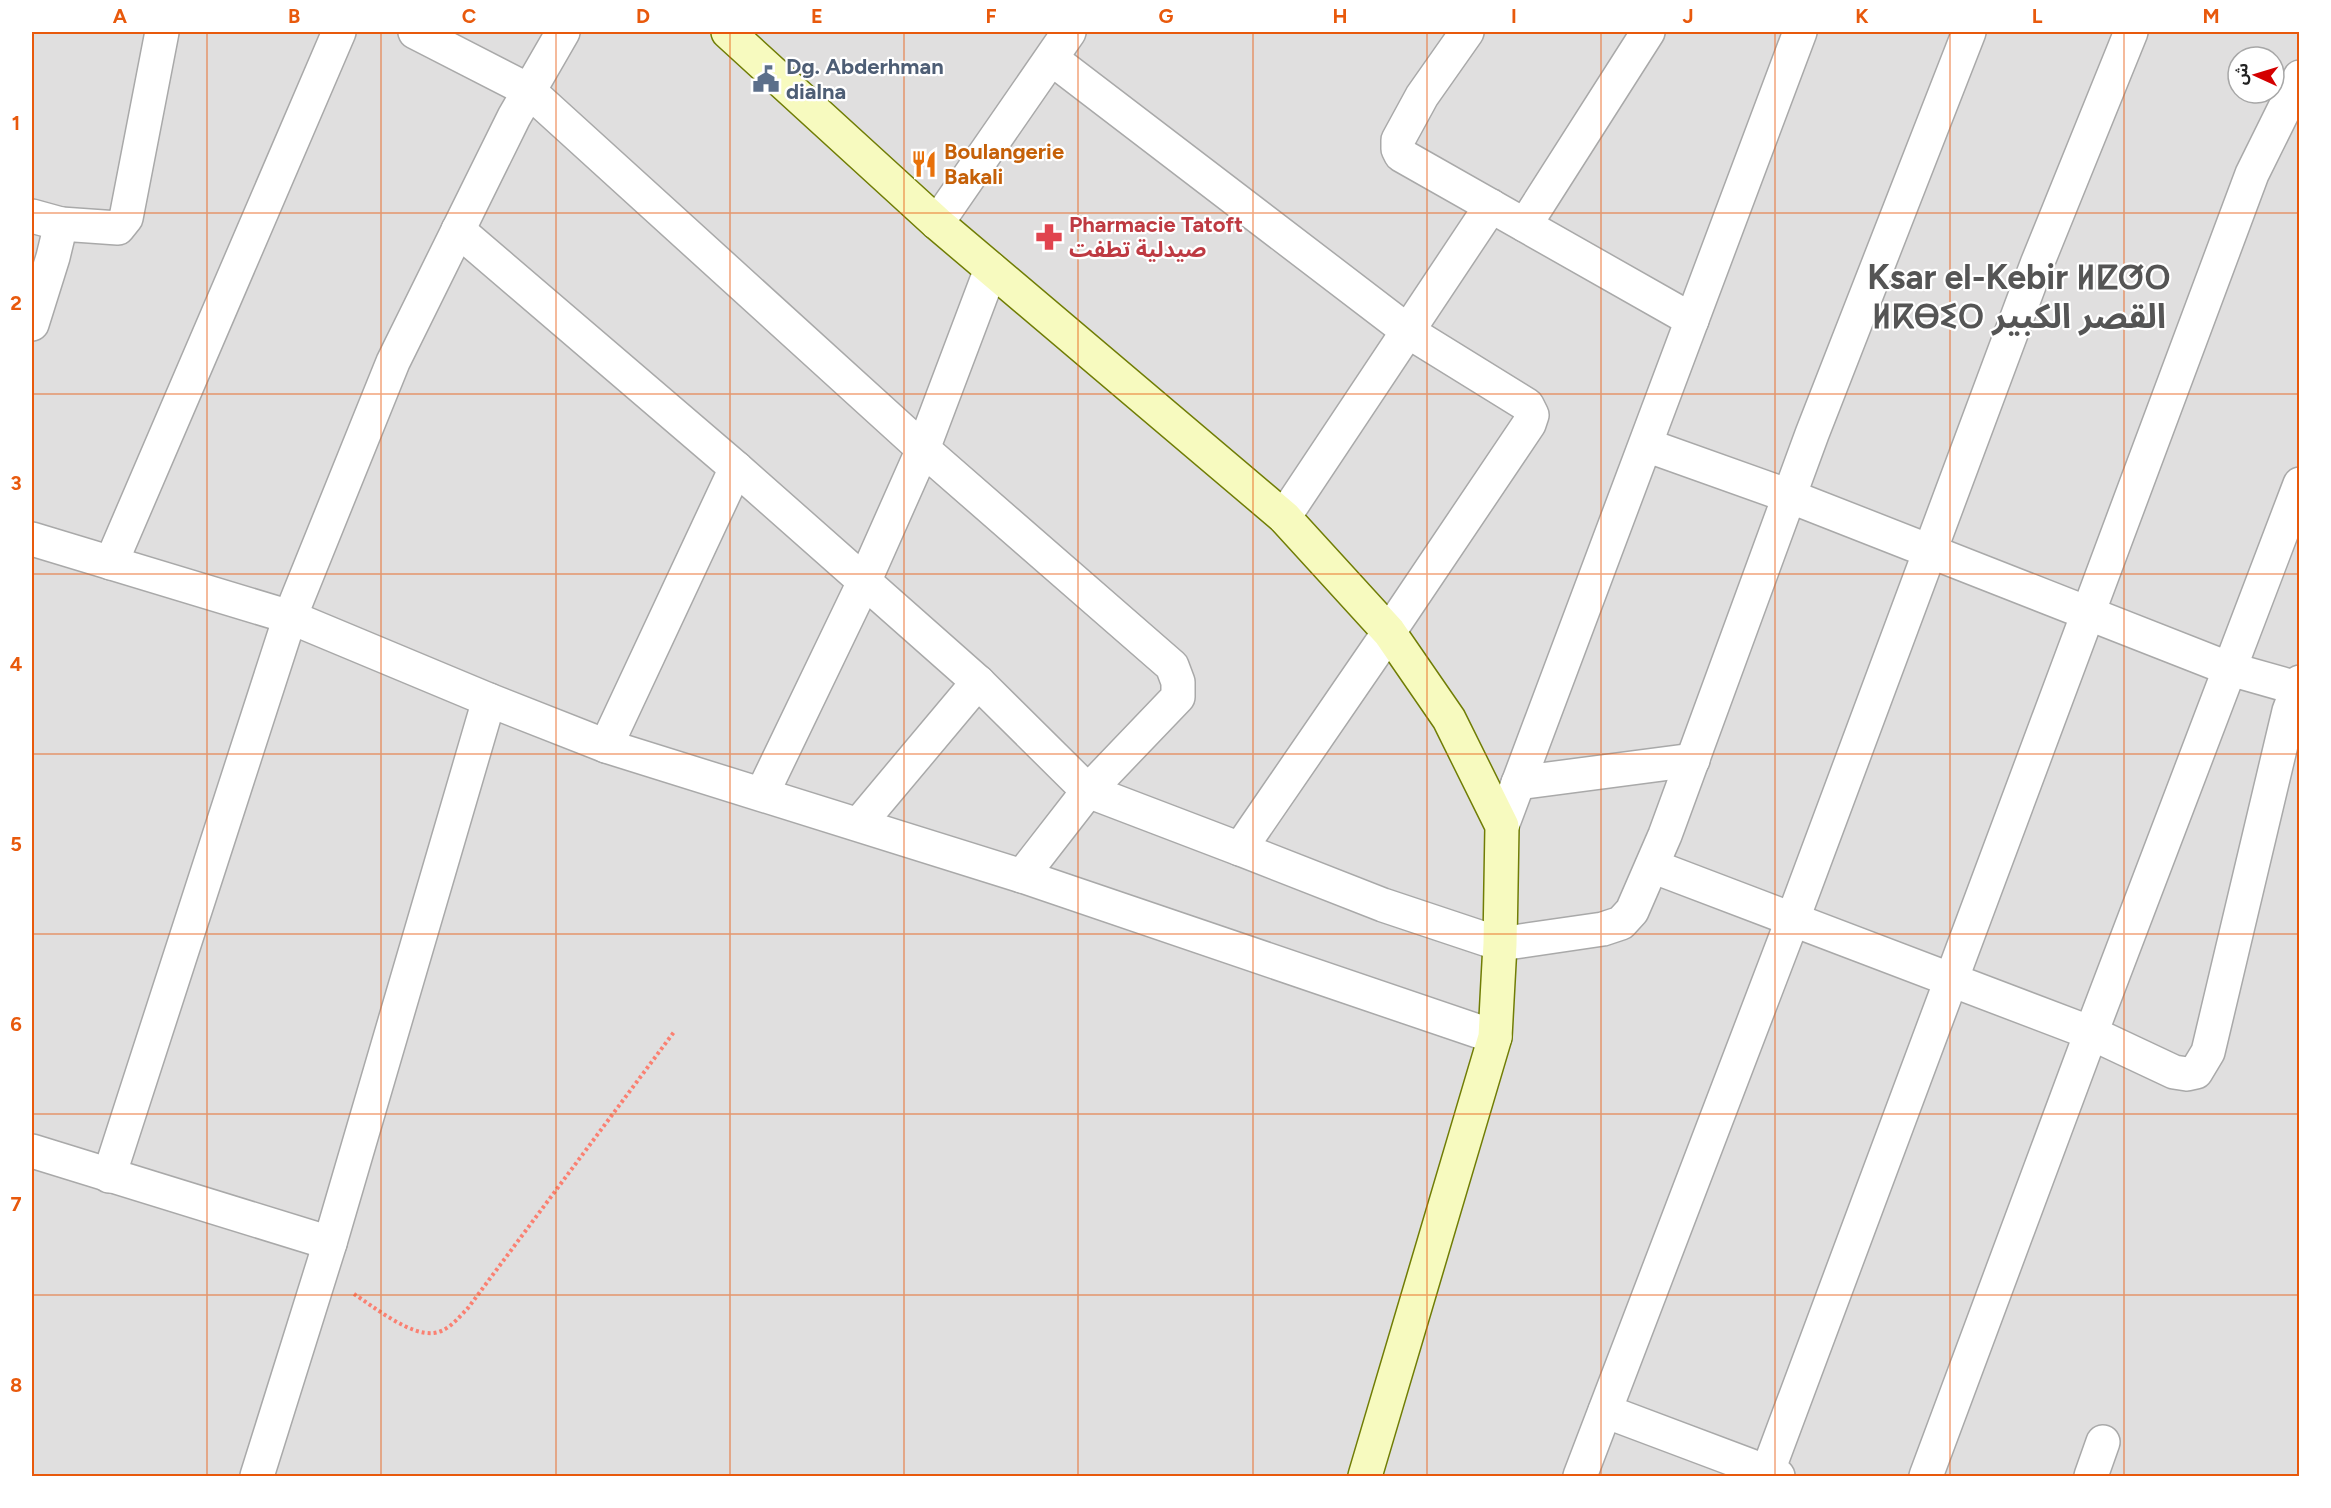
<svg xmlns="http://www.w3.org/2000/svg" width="2331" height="1508" viewBox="0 0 2331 1508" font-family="Figtree,'Noto Sans Arabic','Noto Sans Tifinagh',sans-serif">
  <rect width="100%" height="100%" fill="#f2efe9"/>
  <path fill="#e0dfdf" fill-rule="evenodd" d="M32,32H2299V1476H32ZM2238,57H2274V93H2238Z"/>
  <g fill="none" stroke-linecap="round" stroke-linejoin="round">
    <defs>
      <g id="minor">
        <path d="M415,32L528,90L923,449L1172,666L1178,682V697L1088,791L1022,876"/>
        <path d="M1467,32L1422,96L1398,140V149L1401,155L1692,320"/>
        <path d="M32,216L61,224"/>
        <path d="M937,223L1069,32"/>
        <path d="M1525,225L1648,32"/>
        <path d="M458,230L736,468L978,682L1088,791L1240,849L1389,632L1529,424L1532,415L1527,405L1409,332L1052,59"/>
        <path d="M32,324L53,257L61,224L118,228L126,218L162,32"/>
        <path d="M1646,445L1789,496L2230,669L2297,688"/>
        <path d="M1284,517L1491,206"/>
        <path d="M32,539L290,617L489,700L606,746L1022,876L1495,1037"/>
        <path d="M111,563L339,32"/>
        <path d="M606,746L736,468"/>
        <path d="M1518,783L1693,760"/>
        <path d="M762,794L864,582L923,449L991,269"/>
        <path d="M859,824L978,682"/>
        <path d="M1502,826L1800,32"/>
        <path d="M1240,849L1383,905L1500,944L1603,929L1621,923L1632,911L1665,835L1812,434L1969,32"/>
        <path d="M1652,866L2091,1033L2174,1072L2187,1074L2196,1072L2208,1052L2289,711L2300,682"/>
        <path d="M32,1151L330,1243"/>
        <path d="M109,1176L290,617L393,362L514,117L563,32"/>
        <path d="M1605,1411L1778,1476"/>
        <path d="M257,1476L330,1243L489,700"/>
        <path d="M1580,1476L1792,921L2037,264L2131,32"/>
        <path d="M1766,1476L2252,174L2300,77"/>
        <path d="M1926,1476L2091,1033L2300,484"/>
        <path d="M2091,1476L2103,1442"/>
      </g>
      <path id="secondary" d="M728,32L937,223L1284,517L1389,632L1449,719L1502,826L1500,944L1495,1037L1365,1476"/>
    </defs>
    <use href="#minor" stroke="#a9a9a9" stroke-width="36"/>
    <use href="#secondary" stroke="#707d05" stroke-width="36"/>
    <path stroke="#fa8072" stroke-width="4" stroke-dasharray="3 3" stroke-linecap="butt" d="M354,1294C374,1307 410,1336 434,1333C449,1331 459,1317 468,1308L674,1032"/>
    <use href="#minor" stroke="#fff" stroke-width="33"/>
    <use href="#secondary" stroke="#f7fabf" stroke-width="33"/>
  </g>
  <path fill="none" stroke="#e8590c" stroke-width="1.5" stroke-opacity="0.55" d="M207,32V1476M381,32V1476M556,32V1476M730,32V1476M904,32V1476M1078,32V1476M1253,32V1476M1427,32V1476M1601,32V1476M1775,32V1476M1950,32V1476M2124,32V1476M32,213H2300M32,394H2300M32,574H2300M32,754H2300M32,934H2300M32,1114H2300M32,1295H2300"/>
  <defs>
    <symbol id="civic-bare" viewBox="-9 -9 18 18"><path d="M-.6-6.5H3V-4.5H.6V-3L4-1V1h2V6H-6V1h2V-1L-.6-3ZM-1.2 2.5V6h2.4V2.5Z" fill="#5c6f8a" stroke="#fff" stroke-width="2.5" paint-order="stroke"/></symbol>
    <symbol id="restaurant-bare" viewBox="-9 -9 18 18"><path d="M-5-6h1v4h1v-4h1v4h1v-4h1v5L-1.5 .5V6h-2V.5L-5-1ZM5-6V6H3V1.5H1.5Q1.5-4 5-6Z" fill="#e8710a" stroke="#fff" stroke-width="2.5" paint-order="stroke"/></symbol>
    <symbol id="pharmacy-bare" viewBox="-9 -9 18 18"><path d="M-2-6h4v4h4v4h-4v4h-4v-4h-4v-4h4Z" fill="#e0444e" stroke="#fff" stroke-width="2.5" paint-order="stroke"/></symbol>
  </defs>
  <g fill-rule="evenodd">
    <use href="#civic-bare" x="747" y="60" width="38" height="38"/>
    <use href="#restaurant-bare" x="905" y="145" width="38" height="38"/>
    <use href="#pharmacy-bare" x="1030" y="218" width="38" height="38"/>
  </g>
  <g text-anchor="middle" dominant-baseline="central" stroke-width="4.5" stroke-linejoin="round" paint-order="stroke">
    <g font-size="22" font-weight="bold" fill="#4e5e75" stroke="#fff" text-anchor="start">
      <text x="786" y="66">Dg. Abderhman<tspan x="786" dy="25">dialna</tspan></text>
    </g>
    <g font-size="22" font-weight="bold" fill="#c56008" stroke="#fff" text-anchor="start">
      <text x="944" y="151">Boulangerie<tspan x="944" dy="25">Bakali</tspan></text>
    </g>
    <g font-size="22" font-weight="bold" fill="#be3a42" stroke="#fff" text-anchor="start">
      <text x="1069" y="224">Pharmacie Tatoft<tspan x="1069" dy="25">صيدلية تطفت</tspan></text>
    </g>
    <g font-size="34" font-weight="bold" fill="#555" stroke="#fff">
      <text x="2019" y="277">Ksar el-Kebir ⵍⵇⵚⵔ<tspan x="2019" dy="39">ⵍⴽⴱⵉⵔ القصر الكبير</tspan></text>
    </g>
  </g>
  <rect width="2331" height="1508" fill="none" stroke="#ffffff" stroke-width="66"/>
  <g transform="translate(2256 75) rotate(274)"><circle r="28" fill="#ffffff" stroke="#a7a7a7" stroke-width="1.5"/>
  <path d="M0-4.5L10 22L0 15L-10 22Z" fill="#d40000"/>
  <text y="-9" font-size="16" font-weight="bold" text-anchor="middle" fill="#222222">ش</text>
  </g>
  <rect x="33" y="33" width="2265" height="1442" fill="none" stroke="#e8590c" stroke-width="2"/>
  <g font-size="20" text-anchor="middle" font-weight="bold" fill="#e8590c">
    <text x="120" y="23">A</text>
    <text x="294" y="23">B</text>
    <text x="469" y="23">C</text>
    <text x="643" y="23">D</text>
    <text x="817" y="23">E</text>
    <text x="991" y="23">F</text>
    <text x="1166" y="23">G</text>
    <text x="1340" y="23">H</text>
    <text x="1514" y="23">I</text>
    <text x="1688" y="23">J</text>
    <text x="1862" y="23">K</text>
    <text x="2037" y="23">L</text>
    <text x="2211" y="23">M</text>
    <text x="16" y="130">1</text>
    <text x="16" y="310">2</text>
    <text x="16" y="490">3</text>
    <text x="16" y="671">4</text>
    <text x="16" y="851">5</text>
    <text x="16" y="1031">6</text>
    <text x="16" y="1211">7</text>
    <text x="16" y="1392">8</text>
  </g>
</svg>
